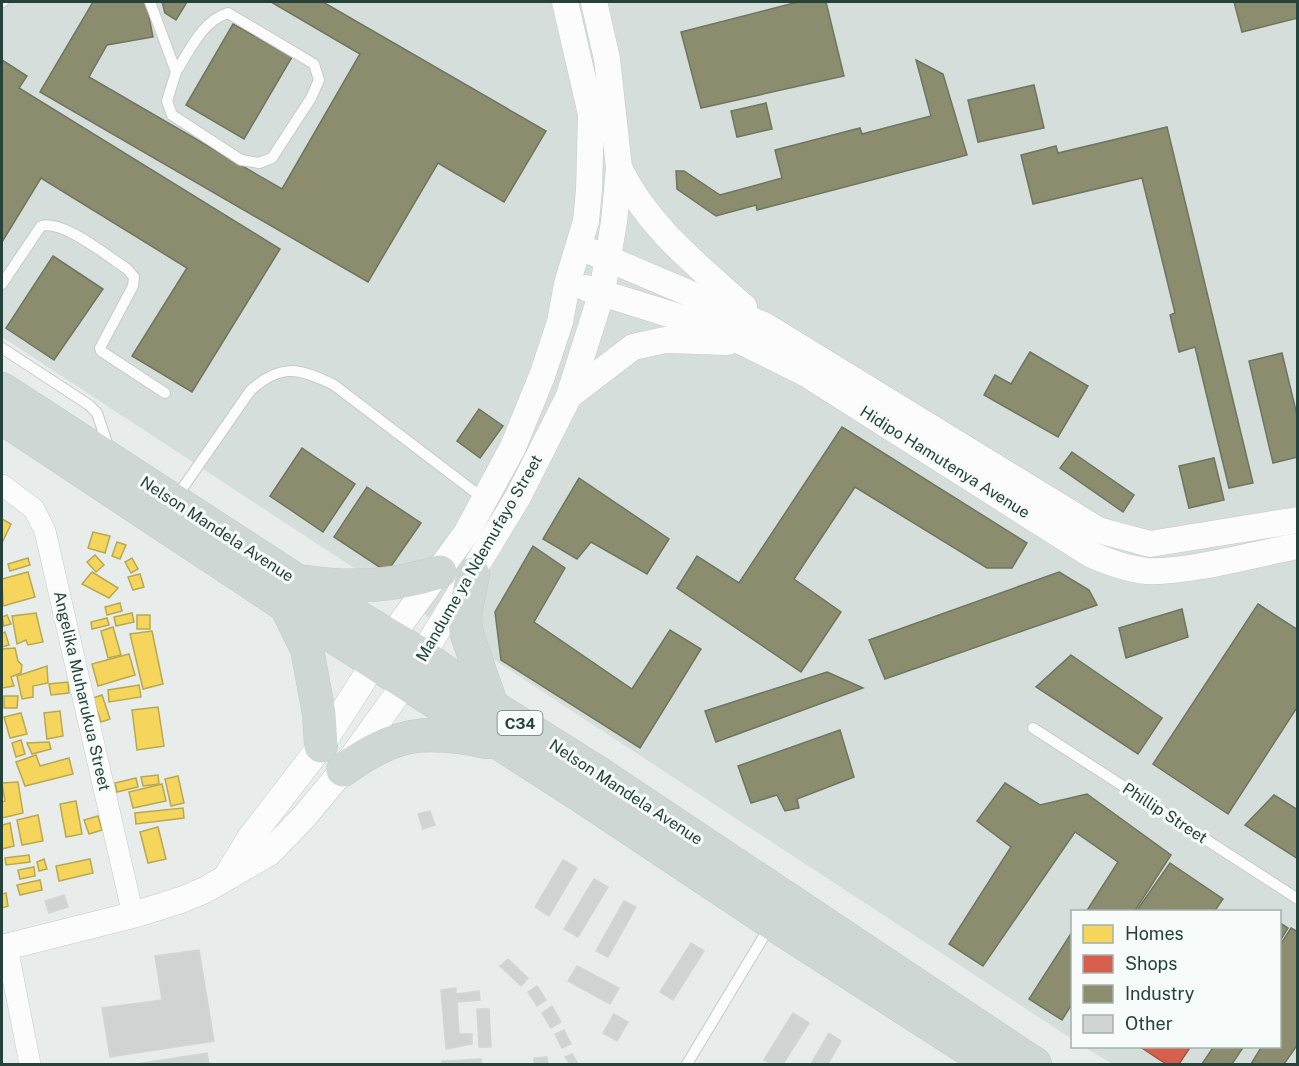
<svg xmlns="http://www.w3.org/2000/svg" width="1299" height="1066" viewBox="0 0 1299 1066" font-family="'Public Sans',sans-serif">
  <rect width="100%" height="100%" fill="#e8edeb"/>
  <path fill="#d6dedb" d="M2,2H1297V1064H1112L1084,1047L1280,1046V912H1072V1039L2,337Z"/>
  <g fill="#f6d55c" stroke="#b7a952" stroke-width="1.5">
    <path d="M2,519L11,524L2,543Z"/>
    <path d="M93,532L110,536L105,553L88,548Z"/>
    <path d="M117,542L126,545L120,559L112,556Z"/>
    <path d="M95,555L104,565L96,572L87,562Z"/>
    <path d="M28,558L30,565L10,571L8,564Z"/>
    <path d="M132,558L138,569L131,573L125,562Z"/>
    <path d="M28,572L35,597L3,606L2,579Z"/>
    <path d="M92,572L118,588L109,598L82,584Z"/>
    <path d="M140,574L144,587L133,590L128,577Z"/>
    <path d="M120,603L122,611L107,615L105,607Z"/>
    <path d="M36,613L43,642L28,645L26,640L17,644L12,616Z"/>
    <path d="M132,613L134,622L116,626L114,617Z"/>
    <path d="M7,615L11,624L4,626L2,617Z"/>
    <rect x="137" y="615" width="13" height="14"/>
    <path d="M107,618L109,625L92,629L91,622Z"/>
    <path d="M113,627L121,655L108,658L101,631Z"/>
    <path d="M152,631L163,684L143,689L130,634Z"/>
    <path d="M5,632L9,645L2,647V634Z"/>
    <path d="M15,648L18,661L22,665L21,673L11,677L14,686L2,688V649Z"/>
    <path d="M129,654L135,675L98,686L92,664Z"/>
    <path d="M47,666L48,683L33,686V697L22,699L17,676Z"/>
    <path d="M68,682L69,693L51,695L49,684Z"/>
    <path d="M139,685L141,697L109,702L108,690Z"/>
    <path d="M102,695L110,719L101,722L93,698Z"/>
    <path d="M4,696H18L17,708H4Z"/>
    <path d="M158,707L164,746L137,750L132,710Z"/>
    <path d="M60,711L63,736L47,739L44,713Z"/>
    <path d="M21,713L27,734L10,738L4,717Z"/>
    <path d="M21,740L25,754L16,757L12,743Z"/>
    <path d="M49,742L51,749L32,754L27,743Z"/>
    <path d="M36,755L40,766L69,758L73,774L25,786L16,762Z"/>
    <path d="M158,775L159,784L143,786L141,777Z"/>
    <path d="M178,776L184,803L171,806L165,779Z"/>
    <path d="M136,778L138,787L117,792L115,783Z"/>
    <path d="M18,782L23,813L2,818V802L5,801L2,783Z"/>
    <path d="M162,784L166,801L133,808L129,792Z"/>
    <path d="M76,801L82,834L66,837L60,804Z"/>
    <path d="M183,808L184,818L136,824L135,813Z"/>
    <path d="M38,815L43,841L22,845L17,820Z"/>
    <path d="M98,816L102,830L89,834L84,820Z"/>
    <path d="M10,823L14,846L2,849V825Z"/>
    <path d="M158,827L166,859L148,863L140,832Z"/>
    <path d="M29,855L30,862L6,865L5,858Z"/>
    <path d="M44,859L47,869L39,871L37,862Z"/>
    <path d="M90,859L93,873L59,881L56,866Z"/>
    <path d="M34,867L35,876L20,879L18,870Z"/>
    <path d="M40,880L42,890L20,895L17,885Z"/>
    <path d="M6,893L8,906L2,908V894Z"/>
  </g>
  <path fill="#d6604d" stroke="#a15747" stroke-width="1.5" d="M1139,1046H1191L1179,1064H1166Z"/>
  <g fill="#8c8c6e" stroke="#6d765e" stroke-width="1.5">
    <path d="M93,2H146L153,37L107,45L89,77L282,189L360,54L271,2H323L546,131L504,202L438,163L368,282L40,92Z"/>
    <path d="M162,2H187L176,20L165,13Z"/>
    <path d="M798,2H826L844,76L701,108L681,32Z"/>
    <path d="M1234,2H1298V18L1242,32Z"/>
    <path d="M233,24L292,57L244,139L186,105Z"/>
    <path d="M2,60L27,76L19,88L280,249L192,392L132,356L187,268L41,178L2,242Z"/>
    <path d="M916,60L943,74L967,155L757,210L756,205L716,216L677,189L676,171H684L720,195L782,178L775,150L860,128L862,134L931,116Z"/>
    <path d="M1034,85L1044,128L978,142L968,100Z"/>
    <path d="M766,103L772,129L737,137L731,111Z"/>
    <path d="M1167,127L1253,483L1229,488L1195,347L1179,352L1170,315L1175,313L1142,178L1033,204L1021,155L1056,146L1058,153Z"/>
    <path d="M53,256L103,289L54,360L6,328Z"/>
    <path d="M1030,352L1088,386L1058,437L984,395L995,375L1011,384Z"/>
    <path d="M1282,353L1298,419V457L1273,463L1249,361Z"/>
    <path d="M479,409L503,426L480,458L457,441Z"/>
    <path d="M842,427L1027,543L1012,568H987L855,487L794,579L841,612L801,672L677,588L697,556L739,583Z"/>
    <path d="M302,448L355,484L323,532L270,496Z"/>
    <path d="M1072,452L1134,495L1123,512L1060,468Z"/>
    <path d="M1214,458L1224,500L1189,508L1179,466Z"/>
    <path d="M579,478L669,539L647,574L591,542L577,559L543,539Z"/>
    <path d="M367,487L421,523L387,572L334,537Z"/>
    <path d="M533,546L565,568L534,622L632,689L670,630L701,649L640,748L501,660L495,612Z"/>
    <path d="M1059,572L1089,590L1097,605L885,679L869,640Z"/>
    <path d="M1258,604L1298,630V706L1228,814L1153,764Z"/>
    <path d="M1182,609L1188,637L1126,658L1119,628Z"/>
    <path d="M1071,655L1162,718L1138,754L1036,687Z"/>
    <path d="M827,672L863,688L716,742L705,711Z"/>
    <path d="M840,730L854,777L797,799L799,808L785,811L777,795L751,803L738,766Z"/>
    <path d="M1005,783L1040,805L1087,794L1171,855L1134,912H1086L1118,862L1075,832L983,966L949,944L1011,847L977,821Z"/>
    <path d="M1274,795L1298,810V859L1245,825Z"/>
    <path d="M1170,863L1223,899L1214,912L1137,910Z"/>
    <path d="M1280,923L1288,928L1280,941Z"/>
    <path d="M1291,928L1298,932V1044L1284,1064H1251L1262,1046H1280V945Z"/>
    <path d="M1072,932V1004L1062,1020L1029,999Z"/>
    <path d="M1214,1046H1244L1232,1064H1202Z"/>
  </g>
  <g fill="#cfd4d2" stroke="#d1d6d4" stroke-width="1.5">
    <path d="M430,811L435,825L423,829L418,814Z"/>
    <path d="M563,860L577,868L549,916L535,907Z"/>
    <path d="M594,879L608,887L578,937L564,929Z"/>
    <path d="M64,895L68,907L49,913L45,901Z"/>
    <path d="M624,901L636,907L608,957L596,951Z"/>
    <path d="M691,943L704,951L673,1000L660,992Z"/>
    <path d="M199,950L214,1041L110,1057L102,1008L162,1000L155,956Z"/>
    <path d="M508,959L528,978L521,986L500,966Z"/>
    <path d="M577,966L619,988L610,1004L568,981Z"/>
    <path d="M537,986L546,1000L537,1006L528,992Z"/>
    <path d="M456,988V994L479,991L480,1000L457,1002L459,1034H472V1044L446,1049L441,990Z"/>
    <path d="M552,1006L561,1022L551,1028L542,1013Z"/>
    <path d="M477,1009H489L491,1047H479Z"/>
    <path d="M793,1013L809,1023L783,1064H772L764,1060Z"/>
    <path d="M614,1014L628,1022L617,1041L603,1033Z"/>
    <path d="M564,1030L571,1044L562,1048L555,1034Z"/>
    <path d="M829,1033L841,1041L828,1064H811Z"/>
    <path d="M207,1053L209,1064H136Z"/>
    <path d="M572,1054L578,1064H570L565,1057Z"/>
    <path d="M547,1057L548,1064H534V1058Z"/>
    <path d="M481,1059V1064H442V1061Z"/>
  </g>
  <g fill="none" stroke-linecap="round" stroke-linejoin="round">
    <defs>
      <g id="service">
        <path d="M2,2H3"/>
        <path d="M150,2L176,72C190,50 202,21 228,13L314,64L319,80L311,98L272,158L259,163L241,160L172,115L167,101L176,72"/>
        <path d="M2,284L41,226C64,220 107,256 127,269L134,277L133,286L100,348L101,351L165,393"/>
        <path d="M2,348L89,405L97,413L109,449"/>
        <path d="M175,499L250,391C280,363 299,368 334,385L484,499"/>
        <path d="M1033,728L1298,899"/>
        <path d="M687,1064L770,926"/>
      </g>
      <g id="minor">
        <path d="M2,485L34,509L45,531L133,915"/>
        <path d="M7,947L30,1064"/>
      </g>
      <g id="tertiary">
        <path d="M619,168C647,226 697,265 744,307"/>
        <path d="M592,252L764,325L1098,530L1150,544L1298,520"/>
        <path d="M586,288L714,328L805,373L1090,554C1108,562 1127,569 1147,571C1189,573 1254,554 1298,546"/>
        <path d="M569,396L633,347L665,340L727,342"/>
        <path d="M228,874L250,838L321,746L391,637L467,532L513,447L542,376L560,322L567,284L586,221L589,190L591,114L565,2"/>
        <path d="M2,948L133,915L181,900L205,890L269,853L303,818L343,770L406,682L518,497L569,396L602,292L614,222L619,168L607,59L594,2"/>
      </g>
      <g id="primary">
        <path d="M2,389L296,580L422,655L492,706L600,774L1035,1064"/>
        <path d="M2,418L286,606L581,796L772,923L991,1064"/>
        <path d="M473,574L465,613L466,632L492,706"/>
        <path d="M307,582C354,589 394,586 440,572"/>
        <path d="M286,606L307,649L319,714L321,746"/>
        <path d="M343,770C395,732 425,729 487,742"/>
      </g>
    </defs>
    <use href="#service" stroke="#c5cac8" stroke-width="12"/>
    <use href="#minor" stroke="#c5cac8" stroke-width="22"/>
    <use href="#tertiary" stroke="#c5cac8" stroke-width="27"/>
    <use href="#primary" stroke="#c3ccc9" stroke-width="34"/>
    <use href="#service" stroke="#fcfcfc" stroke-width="10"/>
    <use href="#minor" stroke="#fcfcfc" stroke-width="21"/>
    <use href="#tertiary" stroke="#fcfcfc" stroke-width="26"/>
    <use href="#primary" stroke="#cfd7d5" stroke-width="33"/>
  </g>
  <g text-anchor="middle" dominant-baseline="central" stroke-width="6" stroke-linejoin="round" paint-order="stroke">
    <rect fill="#f7fbf9" stroke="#637a73" stroke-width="1.5" x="497.5" y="711" width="45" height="24" rx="4.5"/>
    <g font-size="15" font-weight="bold" fill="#24423a">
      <text x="520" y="723">C34</text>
    </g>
    <g font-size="16" fill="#24423a" stroke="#f7fbf9">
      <text transform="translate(945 462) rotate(32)">Hidipo Hamutenya Avenue</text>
      <text transform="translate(217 529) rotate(33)">Nelson Mandela Avenue</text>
      <text transform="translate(479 558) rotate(-60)">Mandume ya Ndemufayo Street</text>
      <text transform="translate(82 691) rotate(77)">Angelika Muharukua Street</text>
      <text transform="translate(626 792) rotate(33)">Nelson Mandela Avenue</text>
      <text transform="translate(1165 813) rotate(33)">Phillip Street</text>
    </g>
  </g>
  <rect width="1299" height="1066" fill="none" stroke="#24423a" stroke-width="6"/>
  <rect x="1071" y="910" width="210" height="138" fill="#f7fbf9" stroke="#a3b1ad" stroke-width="1.5"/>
  <rect x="1083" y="925" width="30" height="18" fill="#f6d55c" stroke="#a3b1ad" stroke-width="1.5"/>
  <text x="1125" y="940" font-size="18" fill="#24423a">Homes</text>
  <rect x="1083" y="955" width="30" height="18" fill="#d6604d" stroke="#a3b1ad" stroke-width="1.5"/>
  <text x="1125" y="970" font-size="18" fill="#24423a">Shops</text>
  <rect x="1083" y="985" width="30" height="18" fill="#8c8c6e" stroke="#a3b1ad" stroke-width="1.5"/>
  <text x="1125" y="1000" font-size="18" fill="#24423a">Industry</text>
  <rect x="1083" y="1015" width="30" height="18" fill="#cfd4d2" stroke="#a3b1ad" stroke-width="1.5"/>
  <text x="1125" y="1030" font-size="18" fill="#24423a">Other</text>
</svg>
